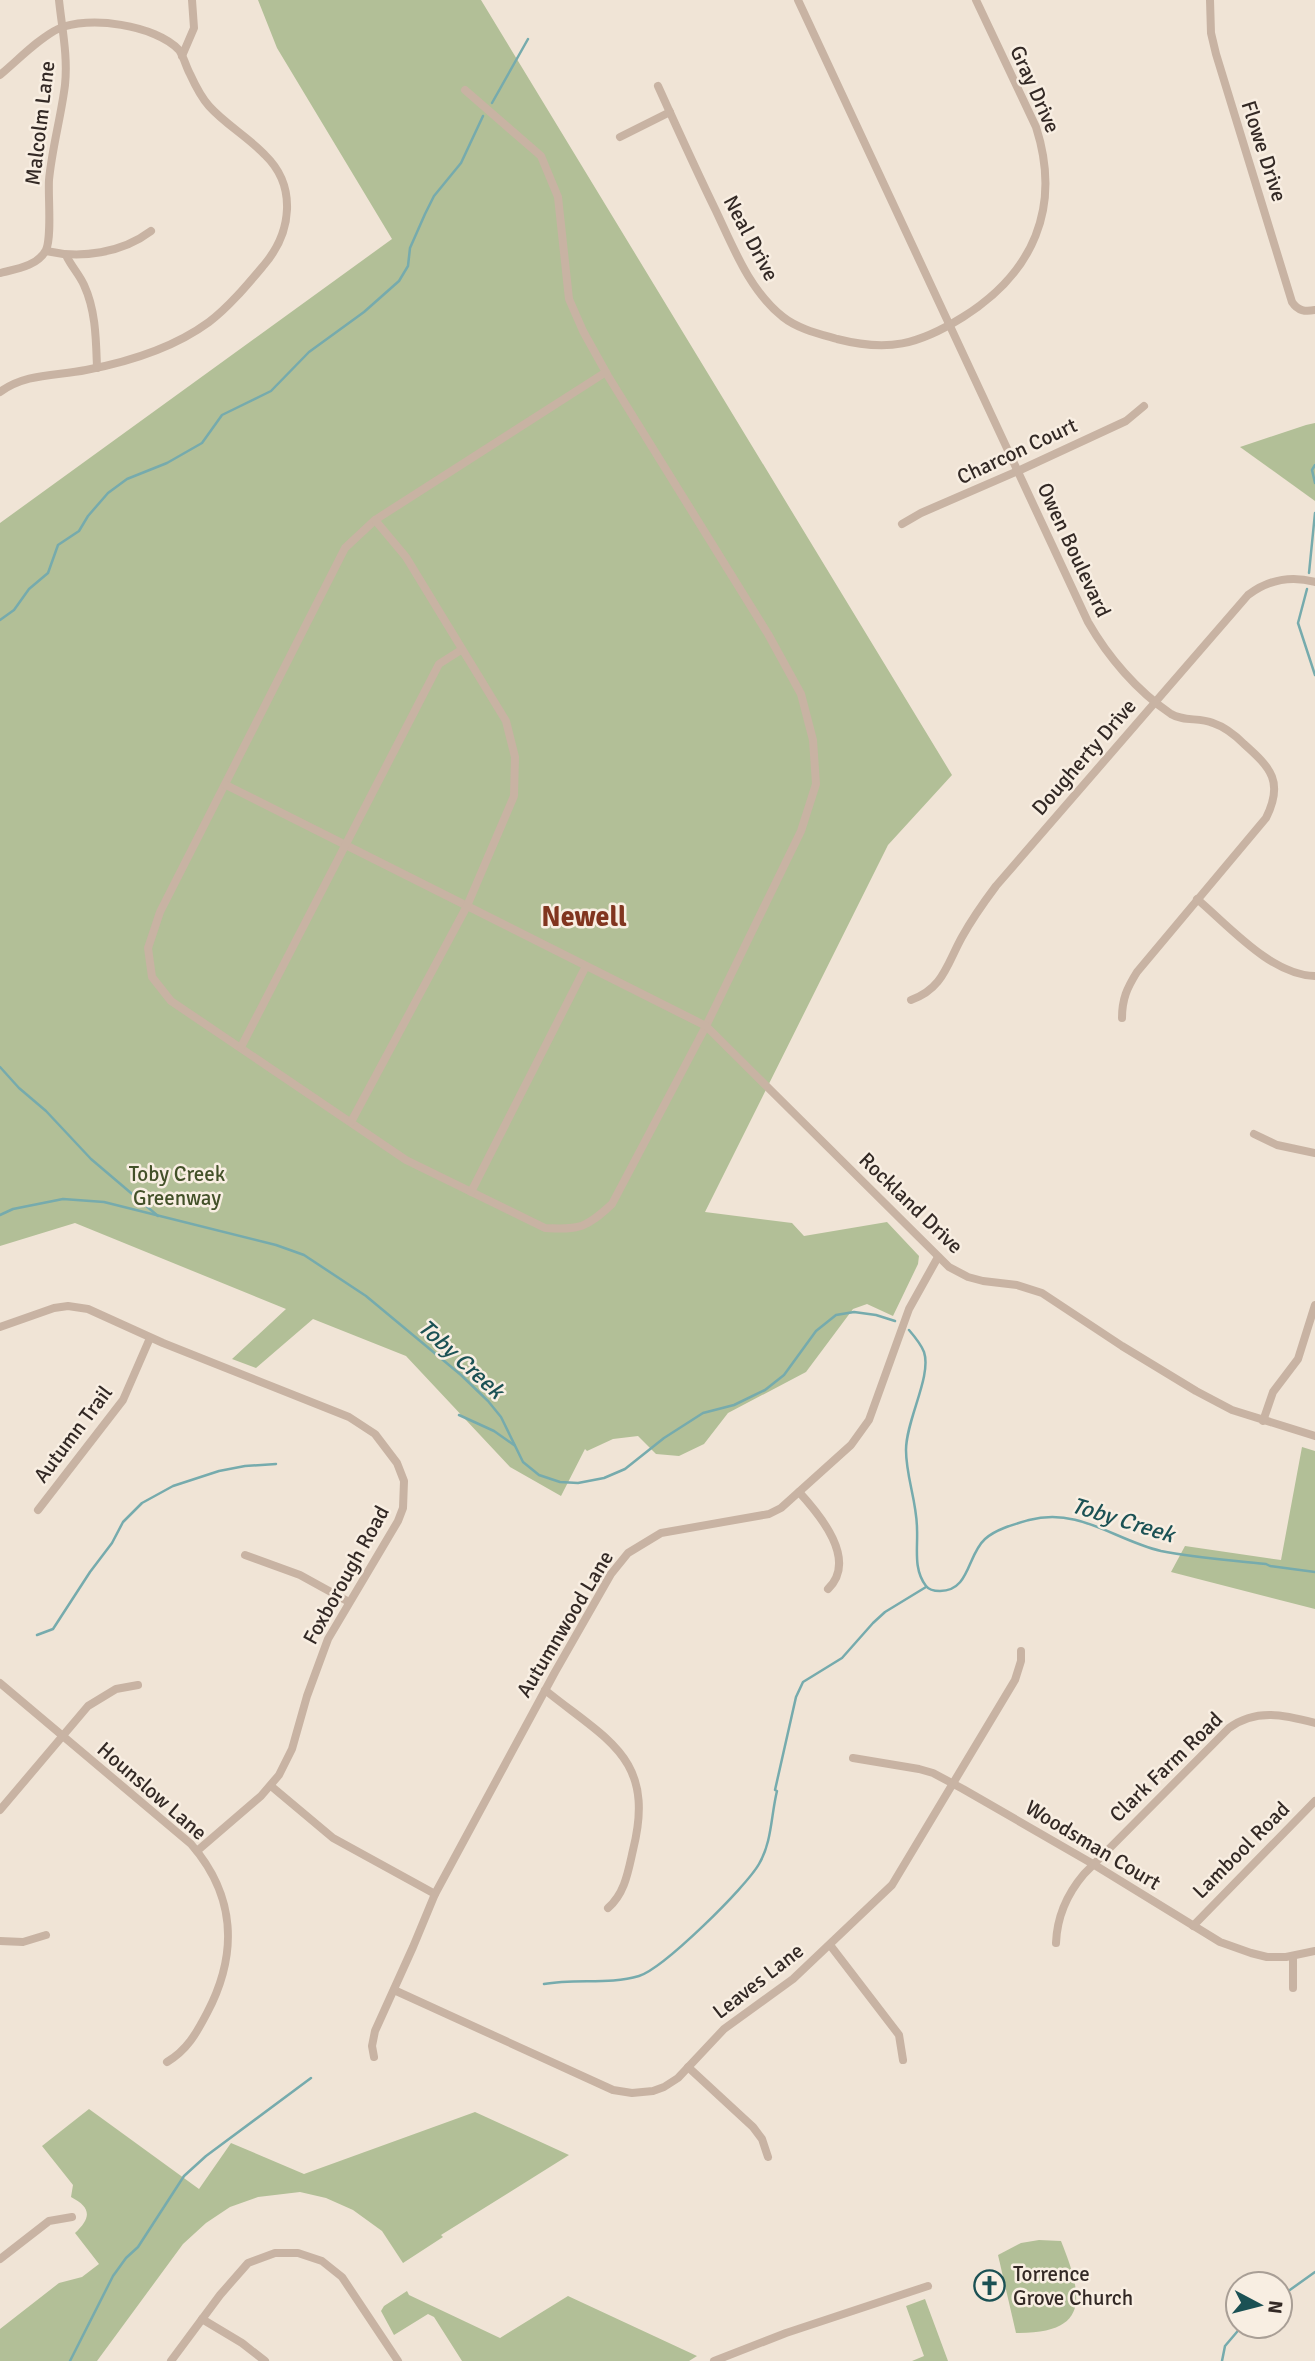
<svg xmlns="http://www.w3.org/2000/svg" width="1315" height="2361" viewBox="0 0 1315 2361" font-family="Signika,sans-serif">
  <rect width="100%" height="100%" fill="#f0e4d6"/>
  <g fill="#b2bf97">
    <path d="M258,0H481L952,775L888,845L705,1212L792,1223L804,1236L887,1222L919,1256L918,1264L893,1316L867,1304L853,1309L806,1372L728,1413L704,1444L679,1456L656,1454L638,1436L613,1439L587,1451L585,1449L561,1496L510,1467L406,1356L313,1319L256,1368L232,1359L286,1309L75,1223L0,1246V523L392,239L277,48Z"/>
    <path d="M1315,423V501L1240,447L1306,425Z"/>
    <path d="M1302,1447L1315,1451V1609L1171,1572L1185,1546L1281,1560Z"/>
    <path d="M89,2109L199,2189L231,2143L304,2174L475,2112L569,2155L441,2235L443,2237L403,2263L382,2231L353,2210L326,2198L300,2192L258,2197L230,2207L206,2223L183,2244L97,2361H0V2329L59,2283L82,2277L99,2264L75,2233C91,2218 92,2208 71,2197L73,2185L42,2146Z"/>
    <path d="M1039,2240L1061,2241C1083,2296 1091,2334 1016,2333L998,2255L1021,2243Z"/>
    <path d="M407,2291L409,2295L500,2338L568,2296L697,2356L689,2361H462L434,2317L428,2314L394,2335L381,2311L384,2306Z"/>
    <path d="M925,2299L948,2361H912L924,2356L906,2306Z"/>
  </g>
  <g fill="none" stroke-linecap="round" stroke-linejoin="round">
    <g stroke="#76abad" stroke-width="2.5">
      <path d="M492,103L528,39"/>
      <path d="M1315,465L1312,470L1315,483"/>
      <path d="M1309,573L1315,513"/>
      <path d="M1307,589L1298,623L1315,675"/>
      <path d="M0,620L14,610L29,589L48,573L58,545L79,531L88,516L108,493L127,479L167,463L202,443L222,415L271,391L309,352L364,312L399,281L408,266L410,248L425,214L434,196L461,163L483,116"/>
      <path d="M0,1067L19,1088L46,1111L91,1159L158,1216"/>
      <path d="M0,1215L13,1209L63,1199L104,1202L276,1245L304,1255L366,1296L461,1375L488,1401L501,1417L523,1462L539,1475L560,1482L578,1483L604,1478L625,1469L664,1438L703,1413L734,1405L765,1390L784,1375L816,1331L836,1315L854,1312L876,1315L895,1321"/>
      <path d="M909,1330C915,1337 921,1344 924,1352C932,1376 906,1420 906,1450C906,1477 917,1502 917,1529C918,1548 913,1569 926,1586C929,1590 934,1591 940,1591C970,1591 967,1555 985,1539C996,1529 1015,1524 1029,1520C1080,1507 1114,1540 1161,1551C1196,1558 1231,1560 1266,1564L1270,1566L1315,1572"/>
      <path d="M459,1415L494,1431L514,1445"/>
      <path d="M37,1635L53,1629L90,1572L112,1543L123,1522L142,1503L173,1486L219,1471L245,1466L276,1464"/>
      <path d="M544,1984C575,1978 609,1985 639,1976C664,1968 746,1887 759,1864C772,1842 771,1815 777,1791L775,1790L796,1697L803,1682L842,1658L873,1623L885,1612L926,1587"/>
      <path d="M1280,2297L1315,2272"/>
      <path d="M70,2361L113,2276L126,2258L138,2247L184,2176L206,2156L311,2078"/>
      <path d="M1222,2361L1225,2346L1242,2326"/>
    </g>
    <g stroke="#c8b3a3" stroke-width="8">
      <path d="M798,0L1088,622C1108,657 1137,691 1171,714C1184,722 1199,717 1213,723C1225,727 1235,735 1244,744C1271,768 1284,782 1266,818L1137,972C1127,988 1122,999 1122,1018"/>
      <path d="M1210,0L1211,33L1216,54L1292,302C1298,311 1305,312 1315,310"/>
      <path d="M182,56L194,28L192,0"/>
      <path d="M0,75C17,61 39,38 58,29C88,15 156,25 179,50C184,57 186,67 190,74C195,85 201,97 209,106C225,124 248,137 265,155C297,186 292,232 264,265C248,284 229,307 209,322C175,347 128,362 86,370C56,376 26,373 0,392"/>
      <path d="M658,86C677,128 696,170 716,211C734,249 750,291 783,317C798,329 820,334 837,339C888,352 918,345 963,317C1033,273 1062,208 1036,127L976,0"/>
      <path d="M465,90L541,156L558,197L569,299L583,331L608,376L768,634L801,694L813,740L816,784L801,831L706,1026L612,1204C586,1228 580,1230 545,1228L406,1160L171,1001L152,977L148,948L160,912L345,548L375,520L606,372"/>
      <path d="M620,137L670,112"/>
      <path d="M46,251C81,259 122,253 151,231"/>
      <path d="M66,255C71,266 79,274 84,285C96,311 96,340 97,368"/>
      <path d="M0,273C16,269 38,266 46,250C52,237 48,197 49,180C52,148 61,117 65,85C68,56 62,29 59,0"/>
      <path d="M902,524L921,513L1018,471L1126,421L1144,406"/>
      <path d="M226,785L706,1026L949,1267L968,1277L983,1281L1017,1285L1042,1293L1122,1346L1196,1391L1232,1410L1315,1436"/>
      <path d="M1197,899C1229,926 1271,975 1315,976"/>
      <path d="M911,1000C943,989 947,964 962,937C972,919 984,902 996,886L1248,595C1268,580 1290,575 1315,582"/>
      <path d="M241,1047L439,664L461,650"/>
      <path d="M351,1122L467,906L514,796L515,757L506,721L406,557L375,520"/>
      <path d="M1254,1134L1277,1145L1315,1153"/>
      <path d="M471,1192L586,966"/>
      <path d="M0,1327L54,1308L68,1306L88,1309L163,1343L349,1417L375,1434L397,1463L404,1481L403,1508L398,1521L328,1639L307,1696L292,1749L279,1775L261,1796L197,1851"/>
      <path d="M1263,1421L1273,1392L1298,1359L1315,1305"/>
      <path d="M799,1492C820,1515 858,1560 828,1589"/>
      <path d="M38,1510L123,1400L150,1338"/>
      <path d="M245,1555L300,1575L349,1602"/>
      <path d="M0,1683L191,1844C236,1896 238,1954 207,2013C196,2034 187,2050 167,2062"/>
      <path d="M545,1690C608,1741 656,1758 633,1850C628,1872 625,1893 608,1908"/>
      <path d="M853,1758L919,1769L933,1773L963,1789L1093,1864L1220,1942L1251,1953L1267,1957H1286L1315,1951"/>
      <path d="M271,1786L333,1838L435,1894"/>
      <path d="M0,1810L88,1706L116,1689L138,1685"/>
      <path d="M1193,1926L1315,1801"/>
      <path d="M0,1941L23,1942L46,1935"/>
      <path d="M1056,1943C1057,1917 1067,1894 1084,1874L1229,1728C1256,1708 1285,1715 1315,1723"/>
      <path d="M830,1945L899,2035L903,2060"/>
      <path d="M1293,1988V1956"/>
      <path d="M394,1990L613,2090L632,2093L653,2091L664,2087L678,2078L724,2029L793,1979L892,1885L1015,1680L1021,1661V1651"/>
      <path d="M374,2057L372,2046L375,2031L413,1947L435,1894L555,1672L611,1574L628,1553L661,1533L769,1514L781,1508L851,1445L869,1420L909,1309L938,1257"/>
      <path d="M688,2067L753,2127L762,2139L768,2157"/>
      <path d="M0,2259L49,2221L72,2217"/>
      <path d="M202,2319L242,2343L265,2361"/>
      <path d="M171,2361L220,2295L248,2263L275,2253H298L322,2261L342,2277L398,2361"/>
      <path d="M714,2361L786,2333L928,2286"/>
    </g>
  </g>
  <defs>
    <symbol id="church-ring" viewBox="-11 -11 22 22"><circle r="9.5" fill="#f8eee2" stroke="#1b5154" stroke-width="1.5"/><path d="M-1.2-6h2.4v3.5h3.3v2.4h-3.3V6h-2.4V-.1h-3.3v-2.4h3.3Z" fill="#1b5154"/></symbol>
  </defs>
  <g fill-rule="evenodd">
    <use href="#church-ring" x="972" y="2268" width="35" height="35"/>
  </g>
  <g text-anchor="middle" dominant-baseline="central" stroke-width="5" stroke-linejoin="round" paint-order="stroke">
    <g font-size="21" fill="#332925" stroke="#f8eee2">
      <text transform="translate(1035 89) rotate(66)">Gray Drive</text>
      <text transform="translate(40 123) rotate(-83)">Malcolm Lane</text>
      <text transform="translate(1264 151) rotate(72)">Flowe Drive</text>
      <text transform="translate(751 238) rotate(62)">Neal Drive</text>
      <text transform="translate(1017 451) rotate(-25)">Charcon Court</text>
      <text transform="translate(1074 550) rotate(65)">Owen Boulevard</text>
      <text transform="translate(1084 757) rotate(-49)">Dougherty Drive</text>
      <text transform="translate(911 1203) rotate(44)">Rockland Drive</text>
      <text transform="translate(73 1434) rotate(-53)">Autumn Trail</text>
      <text transform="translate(346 1575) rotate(-61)">Foxborough Road</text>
      <text transform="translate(565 1624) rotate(-59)">Autumnwood Lane</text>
      <text transform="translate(1166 1767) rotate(-44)">Clark Farm Road</text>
      <text transform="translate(152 1791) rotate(41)">Hounslow Lane</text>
      <text transform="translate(1093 1845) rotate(31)">Woodsman Court</text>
      <text transform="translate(1241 1850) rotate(-45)">Lambool Road</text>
      <text transform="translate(758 1981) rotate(-38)">Leaves Lane</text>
    </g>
    <g font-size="21" fill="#435129" stroke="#f8eee2">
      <text x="177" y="1174">Toby Creek<tspan x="177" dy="24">Greenway</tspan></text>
    </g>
    <g font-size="21" fill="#332925" stroke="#f8eee2" text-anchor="start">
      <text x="1013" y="2274">Torrence<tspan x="1013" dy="24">Grove Church</tspan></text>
    </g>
    <g font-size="23" font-style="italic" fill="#1b5154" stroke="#f8eee2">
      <text transform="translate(461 1359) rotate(42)">Toby Creek</text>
      <text transform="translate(1123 1520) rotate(17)">Toby Creek</text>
    </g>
    <g font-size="28" font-weight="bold" fill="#81351f" stroke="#f8eee2">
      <text x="584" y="917">Newell</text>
    </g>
  </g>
  <g transform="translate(1259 2305) rotate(97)"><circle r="33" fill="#f8eee2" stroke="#a99f96" stroke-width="2"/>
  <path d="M0-5L12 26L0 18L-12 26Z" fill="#1b5154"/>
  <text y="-10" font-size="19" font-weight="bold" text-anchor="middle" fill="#332925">N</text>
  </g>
</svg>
